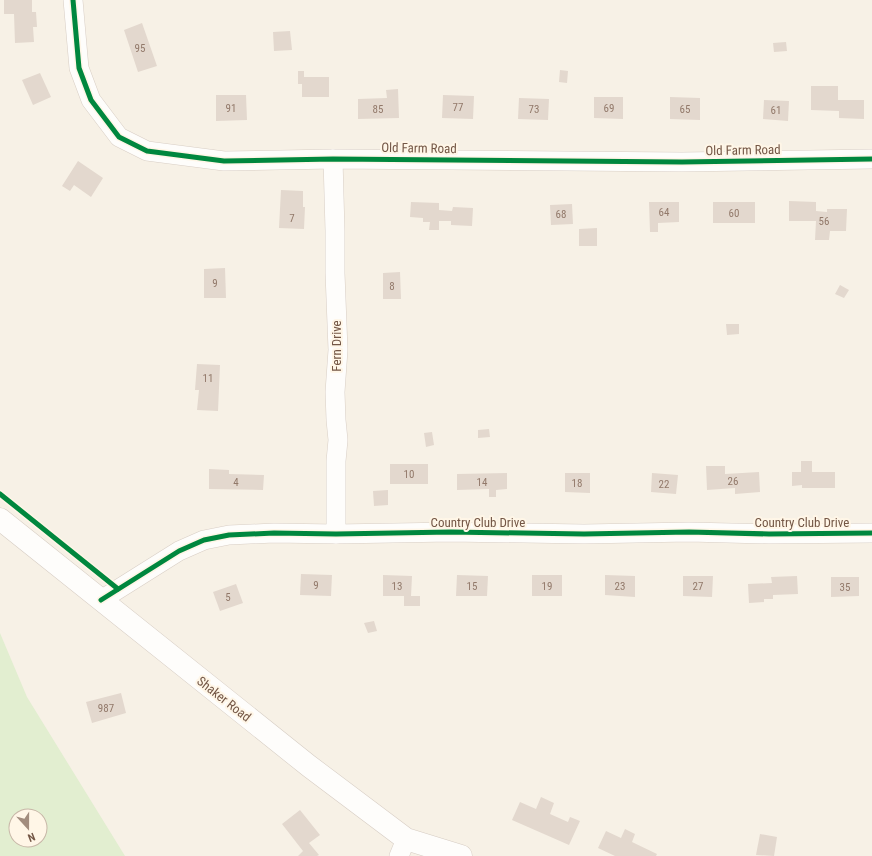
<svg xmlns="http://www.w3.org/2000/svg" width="872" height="856" viewBox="0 0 872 856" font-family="'Roboto Condensed',sans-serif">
  <rect width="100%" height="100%" fill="#f7f1e6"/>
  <path fill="#e2eed0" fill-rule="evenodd" d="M0,633L27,697L125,856H0ZM16,816H40V840H16Z"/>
  <g fill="#e3d8ce">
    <path d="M4,0H32V12H36L37,27H33L34,42L15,43L14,14H4Z"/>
    <path d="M142,23L157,66L138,72L124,30Z"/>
    <path d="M290,31L292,50L274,51L273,32Z"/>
    <path d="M786,42L787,51L774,52L773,43Z"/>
    <path d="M560,70L568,71L567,83L559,82Z"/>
    <path d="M298,71H304V77H329V97H302V84H298Z"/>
    <path d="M40,73L51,97L33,105L22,80Z"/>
    <path d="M811,86H838V100H864V119L839,118V111L811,110Z"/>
    <path d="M398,89L399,118L358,119V99L387,98L386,90Z"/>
    <path d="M216,95H246L247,120L216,121Z"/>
    <path d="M443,95L474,96L473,119L442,118Z"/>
    <path d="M594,97H623V119L594,118Z"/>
    <path d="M670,97L700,98V120L670,119Z"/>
    <path d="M519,98L549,99L548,120L518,119Z"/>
    <path d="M764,100L789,101L788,121L763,119Z"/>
    <path d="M78,161L103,178L91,197L74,185L70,191L62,186Z"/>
    <path d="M281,190L303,191V207H305L304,229L279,228Z"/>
    <path d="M789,201L816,202V211L827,212V209H847L846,231H830L829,240H815L816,221H789Z"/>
    <path d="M411,202L439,203V210L452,211L453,207L473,208L472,226L451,225V221H439V230H429L430,222H423V218L410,217Z"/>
    <path d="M649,202H679V222L658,223V232H650Z"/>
    <rect x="713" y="202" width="42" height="21"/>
    <path d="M572,204L573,224L551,225L550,205Z"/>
    <path d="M597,228V246H579V229Z"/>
    <path d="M225,268L226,298H204V269Z"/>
    <path d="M400,272L401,299H383V273Z"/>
    <path d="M840,285L849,290L844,298L835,294Z"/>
    <path d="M726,324H739V334L727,335Z"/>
    <path d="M197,364L220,365L218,411L197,410L199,390H195Z"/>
    <path d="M489,429L490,437L478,438V430Z"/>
    <path d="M432,432L434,445L426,447L424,433Z"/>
    <path d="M801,461H812V472H835V488H802V485L792,486V472H801Z"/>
    <rect x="390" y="464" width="38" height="20"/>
    <path d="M706,466H725V474L759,472L760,492L735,494V488L707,490Z"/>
    <path d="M209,469L229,470V474L264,475L263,490L209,489Z"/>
    <path d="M507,473V489L496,490V497H489V489L457,490V474Z"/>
    <path d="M565,473H590V493L565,492Z"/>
    <path d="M652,473L678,475L676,494L651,492Z"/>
    <path d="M388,490V505L374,506L373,491Z"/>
    <path d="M301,574L332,575L331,596L300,595Z"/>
    <path d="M383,575L412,576L411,596H420V606H404V596H383Z"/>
    <path d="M457,575L488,576L487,596H456Z"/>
    <rect x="532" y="575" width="30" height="21"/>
    <path d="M605,575L635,576V597L605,595Z"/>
    <path d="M683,576H713L712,597L683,596Z"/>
    <path d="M797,576L798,594L773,595V599H764V602L749,603L748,584L772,583L771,577Z"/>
    <path d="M831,577H859V596L831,597Z"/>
    <path d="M236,584L243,603L220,611L213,592Z"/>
    <path d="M374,621L377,631L368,633L364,623Z"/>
    <path d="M121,693L126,713L92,723L86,702Z"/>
    <path d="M541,797L554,803L550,814L568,822L570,817L580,821L569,845L512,820L520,802L536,809Z"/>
    <path d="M300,810L320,835L309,843L319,855L317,856H298L303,851L282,824Z"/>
    <path d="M625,829L635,834L632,842L657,854L656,856H615L598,848L606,831L621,838Z"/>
    <path d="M760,834L777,837L774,856L756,855Z"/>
  </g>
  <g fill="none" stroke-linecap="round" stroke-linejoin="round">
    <defs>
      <g id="street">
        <path d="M73,0L79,68L91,100L119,137L147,151L224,161L333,159L682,162L872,159"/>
        <path d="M333,159L335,231V273L338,350L335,392L336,420L338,440L336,461V534"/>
        <path d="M101,600L179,551L204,540L229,535L274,533L336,534L451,532L584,534L689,532L769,534L872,533"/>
        <path d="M399,856L406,839"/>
      </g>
      <path id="secondary" d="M0,519L309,766L406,839L461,856"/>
    </defs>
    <use href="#street" stroke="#d8cec5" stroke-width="20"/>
    <use href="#secondary" stroke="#d6ccc3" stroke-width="23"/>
    <use href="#street" stroke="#fefdfb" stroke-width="19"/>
    <use href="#secondary" stroke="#fefdfb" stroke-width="22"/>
    <defs>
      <g id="cycleway">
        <path d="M73,0L79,68L91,100L119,137L147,151L224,161L333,159L682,162L872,159"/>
        <path d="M0,494L118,589"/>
        <path d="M101,600L179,551L204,540L229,535L274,533L336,534L451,532L584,534L689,532L769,534L872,533"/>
      </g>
    </defs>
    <use href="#cycleway" stroke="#fff6e7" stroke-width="8"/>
    <use href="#cycleway" stroke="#00873e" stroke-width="5"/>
  </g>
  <g text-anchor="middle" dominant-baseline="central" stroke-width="4" stroke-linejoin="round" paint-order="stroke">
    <g font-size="11" fill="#92796a">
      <text x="140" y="48">95</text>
      <text x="458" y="107">77</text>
      <text x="231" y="108">91</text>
      <text x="609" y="108">69</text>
      <text x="378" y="109">85</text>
      <text x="534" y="109">73</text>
      <text x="685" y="109">65</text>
      <text x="776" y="110">61</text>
      <text x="664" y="212">64</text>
      <text x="734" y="213">60</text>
      <text x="561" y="214">68</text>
      <text x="292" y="218">7</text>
      <text x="824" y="221">56</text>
      <text x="215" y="283">9</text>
      <text x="392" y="286">8</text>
      <text x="208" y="378">11</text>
      <text x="409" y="474">10</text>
      <text x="733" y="481">26</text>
      <text x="236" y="482">4</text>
      <text x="482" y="482">14</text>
      <text x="577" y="483">18</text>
      <text x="664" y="484">22</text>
      <text x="316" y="585">9</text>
      <text x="397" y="586">13</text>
      <text x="472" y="586">15</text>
      <text x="547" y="586">19</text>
      <text x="620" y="586">23</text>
      <text x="698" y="586">27</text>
      <text x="845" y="587">35</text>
      <text x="228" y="597">5</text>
      <text x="106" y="708">987</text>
    </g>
    <g font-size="13" fill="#745746" stroke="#fff6e7">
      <text transform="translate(419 148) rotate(1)">Old Farm Road</text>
      <text transform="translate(743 150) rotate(-1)">Old Farm Road</text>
      <text transform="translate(336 346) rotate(-90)">Fern Drive</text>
      <text x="478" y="522">Country Club Drive</text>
      <text x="802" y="522">Country Club Drive</text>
      <text transform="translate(224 699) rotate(38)">Shaker Road</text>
    </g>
  </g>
  <g transform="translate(28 828) rotate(159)"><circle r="19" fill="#fff6e7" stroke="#c7b6a7"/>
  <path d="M0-3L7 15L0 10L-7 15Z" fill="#a28d7e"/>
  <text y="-6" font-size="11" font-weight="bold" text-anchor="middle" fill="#745746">N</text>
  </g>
</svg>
